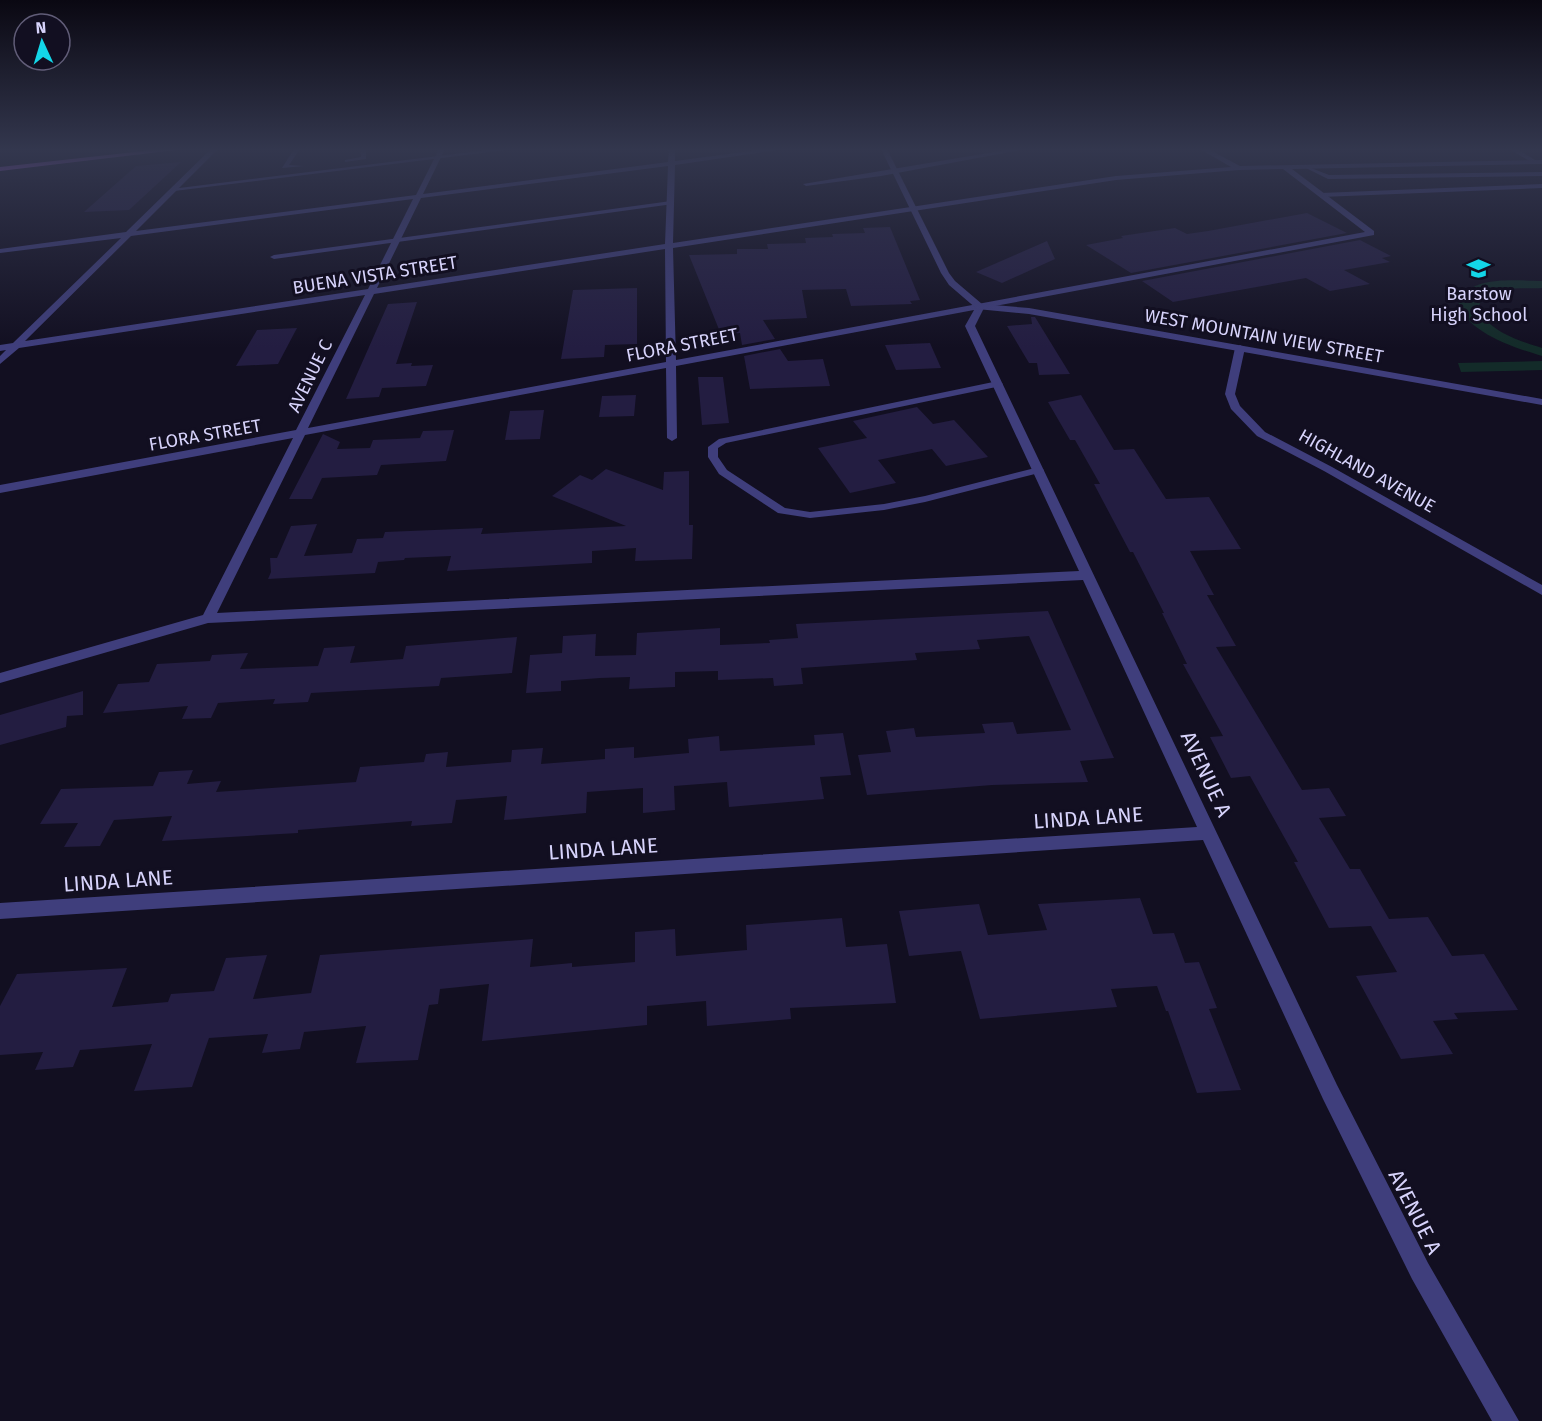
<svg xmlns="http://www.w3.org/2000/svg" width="1542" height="1421" viewBox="0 0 1542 1421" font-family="'Fira Sans',sans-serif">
  <rect width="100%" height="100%" fill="#120f21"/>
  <g fill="#132b29">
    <path d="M1542,281V288C1525,289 1485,284 1479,306C1485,331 1520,341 1542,348V356C1515,348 1462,331 1458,300C1474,275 1516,281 1542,281Z"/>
    <path d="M1542,361V370L1461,372L1458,363Z"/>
  </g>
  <g fill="#231d41">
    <path d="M181,162L129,210L84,212L136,166Z"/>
    <path d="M1307,213L1347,233L1131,273L1086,245L1123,238L1121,236L1175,228L1187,234L1208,231Z"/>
    <path d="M890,227L920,300L910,301L912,304L851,306L846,289L802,290L807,318L763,320L775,339L742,345L740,333L730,334L728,331L720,332L689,255L737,254V249H768L767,244L806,243L805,238L833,237L832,234L865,233L863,228Z"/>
    <path d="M1360,240L1391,256L1382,258L1390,262L1344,270L1370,284L1330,291L1306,278L1173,302L1142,281Z"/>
    <path d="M1047,241L1055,259L1002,283L976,272Z"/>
    <path d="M637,288V344L605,345L604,357L561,359L573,290Z"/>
    <path d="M417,302L396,364L412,363L411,366L433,365L426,386L382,388L379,397L346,399L388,304Z"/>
    <path d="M1031,317H1035L1070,374L1039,375L1037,363H1029L1007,326L1032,324Z"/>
    <path d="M297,328L278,364L236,366L257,330Z"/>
    <path d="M930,343L941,368L896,370L885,345Z"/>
    <path d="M780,349L788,361L823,359L830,386L750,389L744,356Z"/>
    <path d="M698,377H723L729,423L702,425Z"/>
    <path d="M636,395L634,416L599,417L602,396Z"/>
    <path d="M1081,395L1114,450L1134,449L1166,499L1209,497L1241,549L1190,551L1214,595H1207L1236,646L1216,647L1302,790L1329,788L1346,816L1319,818L1350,869H1360L1389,919L1428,917L1452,956L1484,954L1518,1010L1454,1013L1458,1019L1433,1021L1453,1054L1401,1059L1356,976L1397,972L1371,926L1329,928L1294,862H1298L1250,776L1231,778L1210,737L1223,736L1183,664H1187L1162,613H1164L1133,552H1130L1094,484H1100L1075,440H1070L1048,402Z"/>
    <path d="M917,407L933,424L954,420L988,457L946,466L932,449L878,460L896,483L850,493L818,448L867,438L853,421Z"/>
    <path d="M544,410L540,439L505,440L510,411Z"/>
    <path d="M454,430L446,461L381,465L377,475L322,478L312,499H289L323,434L340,442L337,449L370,448L373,440L420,438L423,431Z"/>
    <path d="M606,469L663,490L664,472L689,471V525H693L692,559L635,561L636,548L592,551V563L447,571L451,556L405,558L404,560L378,562L375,573L268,579L271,572L270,558H277L291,526L317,524L304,556L352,553L357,539L383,538L385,532L483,528L481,534L626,526L552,496L580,475L592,480Z"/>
    <path d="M1048,611L1114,758L1080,761L1088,782L992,785L867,795L858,755L891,752L886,731L914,728L916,737L985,733L982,724L1013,722L1017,734L1071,730L1029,636L977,640L980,649L915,653L917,660L801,668L803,684L774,686L773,678L718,680V671L675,672V687L629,689L630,677L600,678L561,681V691L526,693L530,655L562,653L563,636L596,634L595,656L636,655L637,633L720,628V645L770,643L769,640L798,638L796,624Z"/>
    <path d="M517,637L512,673L441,678L439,686L311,693L308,702L273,704L275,699L218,703L211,718L182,719L188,706L103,713L118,684L149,682L157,664L210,661L212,655L248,653L240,669L318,666L324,648L355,646L350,663L403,659L406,646Z"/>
    <path d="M83,691V715L67,716L66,727L0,745V715Z"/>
    <path d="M843,733L851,775L820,777L824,799L729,807L727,782L674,786L675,810L643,813V788L587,792L586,813L504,820L507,796L456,800L452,823L411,826L412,821L298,830V833L162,841L172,816L114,820L100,846L64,847L78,823L40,824L61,789L153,786L159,772L193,770L187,784L221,781L216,792L356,782L360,767L424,762L426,754L448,752L446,767L511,762L512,750L543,748L541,764L605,759V749L634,747V758L689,753L688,739L719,736L720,751L815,745L814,735Z"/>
    <path d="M1140,898L1153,934L1174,933L1185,963L1199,962L1217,1008L1209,1009L1241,1090L1197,1093L1168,1011H1166L1157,986L1111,989L1117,1007L980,1019L961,951L909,956L899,911L979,904L988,935L1047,930L1038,904Z"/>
    <path d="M842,918L846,947L887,944L896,1003L790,1008L791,1019L707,1026L706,1001L647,1006V1025L482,1041L489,984L440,989L438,1004L429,1005L418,1060L356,1063L366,1026L304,1032L300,1049L262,1053L268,1034L209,1038L192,1087L134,1091L152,1044L80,1050L73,1067L35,1070L43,1052L0,1055V1006L17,974L127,968L112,1007L168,1002L171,994L214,991L226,958L267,955L253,999L311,993L320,955L533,939L530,967L572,963V967L635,962V932L675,929L676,956L747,950L746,925Z"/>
  </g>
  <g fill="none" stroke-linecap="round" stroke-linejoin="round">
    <g fill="#3f3e7c" fill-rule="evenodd">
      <path d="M294,149H300L289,165L304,166L282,168Z"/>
      <path d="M360,149H366V159L345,162V160L361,157Z"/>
      <path d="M495,149H515L174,191L171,189Z"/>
      <path d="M1012,149H1026L881,176L806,186L803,184Z"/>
      <path d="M1509,149H1517L1538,162L1533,163Z"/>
      <path d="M1306,166L1329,175L1542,172V176L1328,179L1306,168Z"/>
      <path d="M1542,184V188L1321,197L1318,195L1321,193Z"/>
      <path d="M671,201L673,204L274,259L270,257L274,255Z"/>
      <path d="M998,381L1003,384L1001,386L726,443L718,448V457L727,470L785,508L810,512L884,504L925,496L1039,467L1044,470L1043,472L925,502L884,510L810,518L778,513L719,474L708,457V447L719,439Z"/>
    </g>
    <g fill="#3f3e7c" fill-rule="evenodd">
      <path d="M125,149H134L143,154L138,155Z"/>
      <path d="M211,149H218L136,231L416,195L439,149H445L423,194L668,162L669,149H675V161L765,149H785L675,165L673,243L1116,176L1231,167L1200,149H1208L1240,166L1542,160V164L1292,169L1374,231V235L984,308L975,326L1337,1085L1428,1263L1519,1421H1492L1412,1279L1323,1099L1203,840L0,919V903L1197,827L1083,580L208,623L0,683V673L203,615L293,438L0,493V485L296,430L365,295L19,348L0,364V356L6,350L0,351V345L13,343L121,238L0,253V249L126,232ZM668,166L665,244L377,288L421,198ZM1283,169L1365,232L676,360L673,248L1116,180L1239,170ZM413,199L368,289L25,341L131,236ZM665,249L666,362L308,428L374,294ZM974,310L965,326L1079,571L217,613L305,435L666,368L667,438L672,441L677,438L676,366Z"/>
      <path d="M1240,345L1245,348L1235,394L1240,406L1265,432L1332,467L1542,585V595L1324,471L1257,436L1231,409L1225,394L1235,348Z"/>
    </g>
    <path fill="#3f3e7c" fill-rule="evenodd" d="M881,149H887L949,273L955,281L982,304L1029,308L1542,399V405L1029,314L977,309L949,285L941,273Z"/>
    <path fill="#ba63f2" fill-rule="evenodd" d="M161,149H184L0,171V167Z"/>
  </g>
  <linearGradient id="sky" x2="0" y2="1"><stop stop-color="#0a0812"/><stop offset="0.43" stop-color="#33374e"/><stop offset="1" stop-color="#33374e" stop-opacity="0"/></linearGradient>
  <rect width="1542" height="348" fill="url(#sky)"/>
  <defs>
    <symbol id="school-bare" viewBox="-9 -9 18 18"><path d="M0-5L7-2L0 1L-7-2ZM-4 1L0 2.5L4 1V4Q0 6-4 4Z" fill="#13d6e8" stroke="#120f21" stroke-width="2.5" paint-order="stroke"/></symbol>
  </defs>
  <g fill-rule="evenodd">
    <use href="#school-bare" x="1462" y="252" width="33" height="33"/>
  </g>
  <g text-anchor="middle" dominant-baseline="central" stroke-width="6" stroke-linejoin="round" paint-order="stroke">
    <g font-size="18" fill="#d7d3fb" stroke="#120f21">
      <text transform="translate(375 275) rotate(-9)">BUENA VISTA STREET</text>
      <text transform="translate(1264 336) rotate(10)">WEST MOUNTAIN VIEW STREET</text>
      <text transform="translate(682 345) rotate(-11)">FLORA STREET</text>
      <text transform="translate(310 376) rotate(-64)">AVENUE C</text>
      <text transform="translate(205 435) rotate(-10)">FLORA STREET</text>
      <text transform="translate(1367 471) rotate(29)">HIGHLAND AVENUE</text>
    </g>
    <g font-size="18" fill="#d7d3fb" stroke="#120f21">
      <text x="1479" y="294">Barstow<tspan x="1479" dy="21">High School</tspan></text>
    </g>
    <g font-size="21" fill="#d7d3fb" stroke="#120f21">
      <text transform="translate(1206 774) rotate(65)">AVENUE A</text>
      <text transform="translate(1088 818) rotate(-4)">LINDA LANE</text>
      <text transform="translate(603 849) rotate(-4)">LINDA LANE</text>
      <text transform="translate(118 881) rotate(-4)">LINDA LANE</text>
      <text transform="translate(1415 1212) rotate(63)">AVENUE A</text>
    </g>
  </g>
  <g transform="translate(42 42) rotate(356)"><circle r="28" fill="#120f21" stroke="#615d78" stroke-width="1.5"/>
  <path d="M0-4.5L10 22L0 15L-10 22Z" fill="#13d6e8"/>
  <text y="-9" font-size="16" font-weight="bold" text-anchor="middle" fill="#d7d3fb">N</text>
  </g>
</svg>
